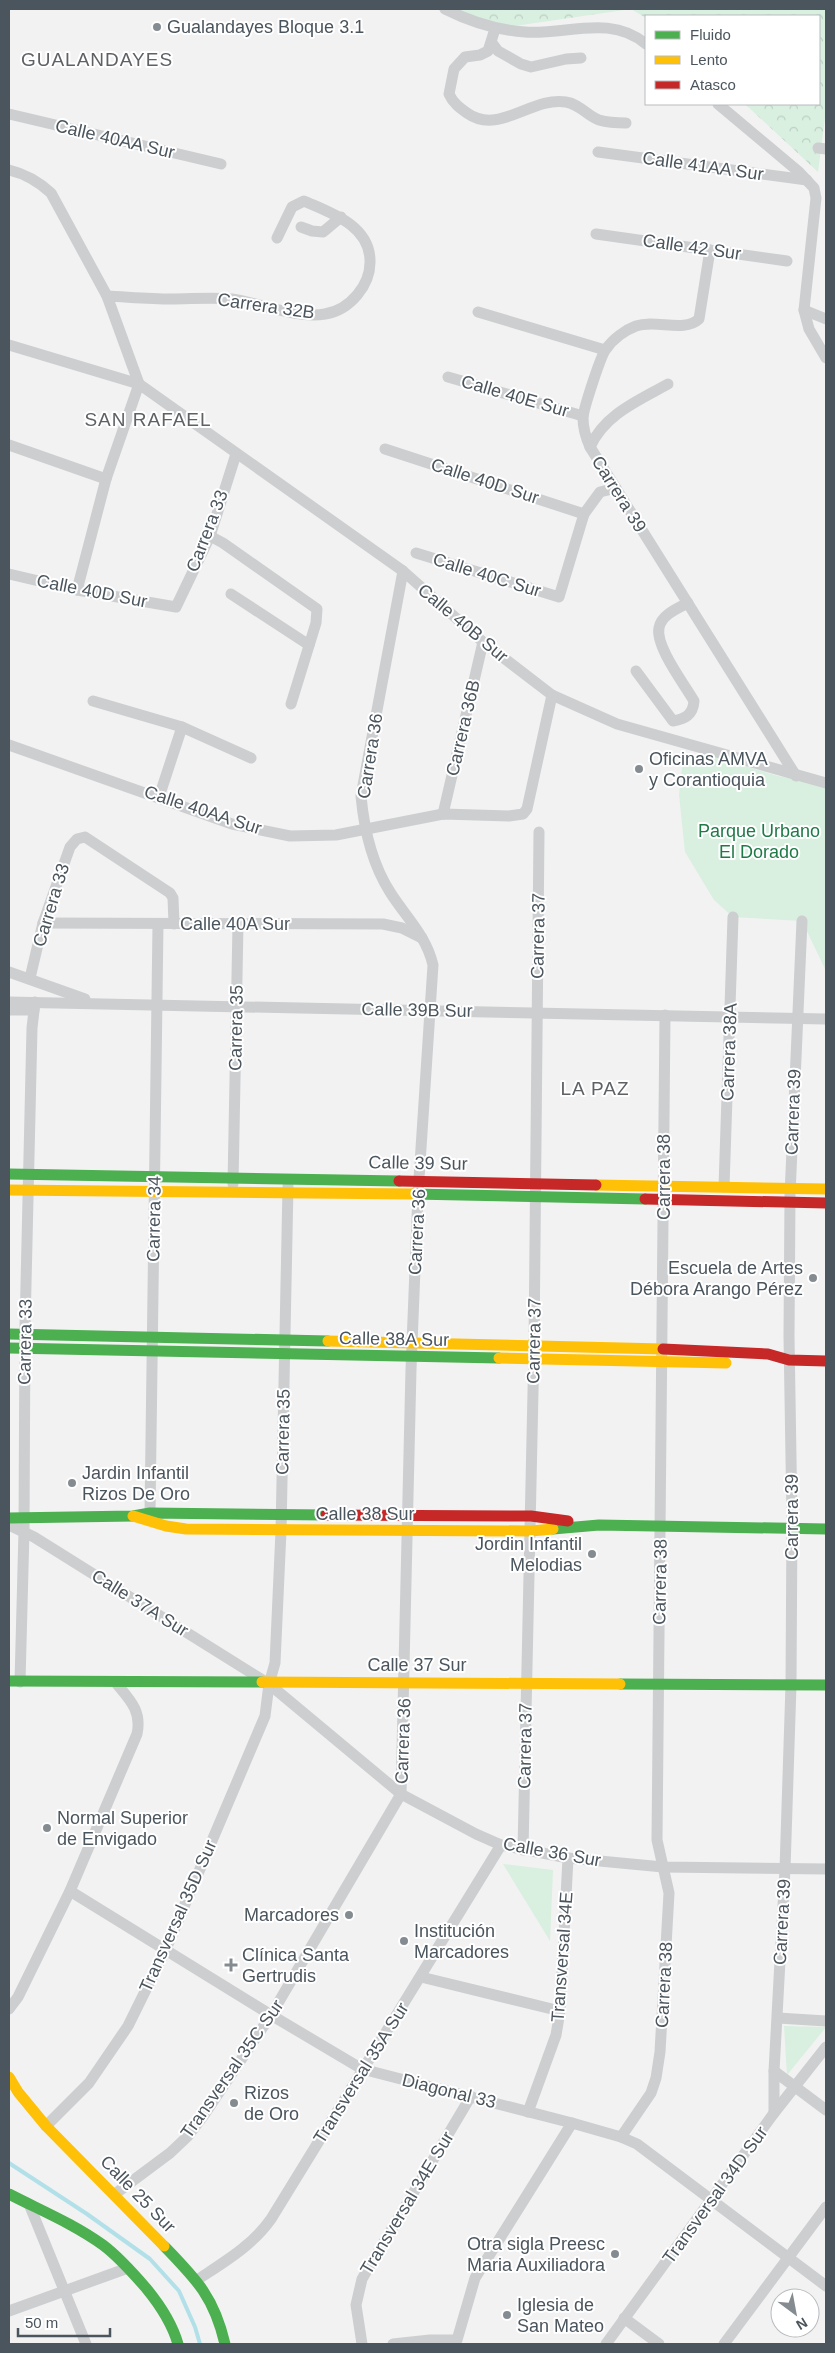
<svg xmlns="http://www.w3.org/2000/svg" width="835" height="2353" viewBox="0 0 835 2353" font-family="Helvetica,sans-serif">
  <defs>
    <pattern id="forest-crowns" width="20" height="18" patternUnits="userSpaceOnUse" patternTransform="scale(1.25)"><rect width="20" height="18" fill="#d9efe0"/><path d="M2 6a3 3 0 1 1 6 0M12 15a3 3 0 1 1 6 0" fill="none" stroke="#bccfc3"/></pattern>
  </defs>
  <rect width="100%" height="100%" fill="#f2f2f2"/>
  <path fill="url(#forest-crowns)" d="M435,9H826V110L818,172L745,104H819V16H646V18L631,9L495,29Z"/>
  <g fill="#d9efe0">
    <path d="M704,754L778,776L826,784V971L802,921L733,917L714,900L685,852L679,795L682,768L691,757Z"/>
    <path d="M503,1864L553,1870L550,1941Z"/>
    <path d="M784,2026L826,2027L787,2075Z"/>
  </g>
  <g fill="none" stroke-linecap="round" stroke-linejoin="round">
    <path stroke="#b1e0e9" stroke-width="4" d="M9,2163L87,2214L150,2259L179,2291L195,2327L200,2344"/>
    <g stroke="#ccced0" stroke-width="11">
      <path d="M445,9C471,22 495,30 525,32C567,35 610,14 646,44"/>
      <path d="M495,29L488,51L480,55L465,57L454,69L449,94C453,103 460,108 467,113C499,136 532,96 566,102C580,104 587,116 599,120C606,122 619,123 626,123"/>
      <path d="M492,43L498,51L521,64L531,67L566,59L581,58"/>
      <path d="M718,104L799,172L814,188L816,198L804,310L809,329L826,358"/>
      <path d="M9,114L221,164"/>
      <path d="M818,148L826,149"/>
      <path d="M598,152L807,180"/>
      <path d="M9,170C26,174 38,181 51,193L107,296L139,384L106,479L77,590"/>
      <path d="M301,227L312,231L323,232L341,217"/>
      <path d="M596,234L787,261"/>
      <path d="M710,250L699,319C684,333 656,319 636,326C625,330 613,339 606,349C601,355 583,410 583,418C583,429 586,438 590,447L796,776"/>
      <path d="M107,296C128,297 150,299 171,299C191,299 212,297 232,299C260,303 297,319 325,314C350,310 371,285 370,260C369,225 331,213 304,201L292,207L277,238"/>
      <path d="M804,310L826,319"/>
      <path d="M478,312L605,350"/>
      <path d="M9,345L139,384L403,571L483,642L552,695L617,724L826,783"/>
      <path d="M448,377L583,416"/>
      <path d="M9,445L106,479"/>
      <path d="M590,447C605,414 638,401 668,384"/>
      <path d="M385,449L584,514"/>
      <path d="M210,536L223,543L317,609L316,623L291,704"/>
      <path d="M416,553L559,597L584,514L600,492L616,488"/>
      <path d="M9,574L77,590L176,607L210,536L236,454"/>
      <path d="M231,594L309,645"/>
      <path d="M636,671L673,721C685,719 693,715 694,701C685,685 655,646 659,628C661,615 678,608 688,603"/>
      <path d="M93,701L182,727"/>
      <path d="M9,745L232,824L290,836L336,835L443,814L509,816L523,814L527,809L552,695"/>
      <path d="M159,797L182,727L251,758"/>
      <path d="M443,814L483,642"/>
      <path d="M43,923L383,924L402,928L422,938"/>
      <path d="M9,972L85,999"/>
      <path d="M30,978L43,923L70,847L77,839L85,837L170,893L173,898L174,924"/>
      <path d="M9,1002L826,1019"/>
      <path d="M9,1010H34"/>
      <path d="M233,1184L238,924"/>
      <path d="M724,1187L733,917"/>
      <path d="M150,1513L158,924"/>
      <path d="M9,1525L34,1537L269,1684L401,1794L476,1834L501,1845L568,1858L663,1867L826,1869"/>
      <path d="M20,1682L24,1531L25,1327L32,1028L35,1002"/>
      <path d="M523,1850L534,1346L539,832"/>
      <path d="M70,1891L271,2015L362,2069L572,2123L621,2137L637,2144L826,2286"/>
      <path d="M421,1977L560,2011"/>
      <path d="M9,2009L18,1997L70,1891L137,1734C142,1711 130,1700 116,1683"/>
      <path d="M778,2018L826,2021"/>
      <path d="M774,2071L826,2110"/>
      <path d="M528,2112L556,2035L560,2011L568,1858"/>
      <path d="M774,2113V2071L785,1869L791,1685L792,1519L789,1336L790,1195L802,921"/>
      <path d="M46,2126L89,2083L128,2026L166,1949L265,1716L269,1684L275,1663L281,1531L288,1186"/>
      <path d="M621,2137L651,2093L656,2078L660,2052L669,1893L657,1840L665,1015"/>
      <path d="M115,2194L170,2153L188,2136L204,2115L271,2015L401,1794L411,1369L418,1194L433,965C426,935 405,916 390,892C371,862 364,829 361,796L403,571"/>
      <path d="M29,2204L86,2344"/>
      <path d="M197,2280C224,2262 252,2246 271,2219L501,1845"/>
      <path d="M9,2311L128,2268"/>
      <path d="M624,2318L659,2344"/>
      <path d="M362,2344L356,2305L362,2279L471,2096"/>
      <path d="M393,2344L430,2340H457L475,2278L572,2123"/>
      <path d="M606,2344L774,2113L826,2047"/>
      <path d="M724,2344L826,2207"/>
    </g>
    <g stroke="#4caf50" stroke-width="11">
      <path d="M9,1174L399,1181"/>
      <path d="M413,1194L645,1199"/>
      <path d="M9,1334L328,1341"/>
      <path d="M9,1348L499,1358"/>
      <path d="M9,1518L133,1516L150,1513L326,1515"/>
      <path d="M553,1529L599,1525L826,1529"/>
      <path d="M9,1681L262,1682"/>
      <path d="M620,1684L826,1685"/>
      <path d="M9,2194C40,2210 74,2224 103,2245C119,2257 133,2273 146,2288C160,2305 172,2323 178,2344"/>
      <path d="M164,2246C197,2280 214,2297 225,2344"/>
    </g>
    <g stroke="#ffc107" stroke-width="11">
      <path d="M596,1185L826,1189"/>
      <path d="M9,1190L413,1194"/>
      <path d="M328,1341L663,1349"/>
      <path d="M499,1358L726,1363"/>
      <path d="M133,1516L166,1526L186,1529L531,1531L553,1529"/>
      <path d="M262,1682L620,1684"/>
      <path d="M9,2077L18,2092L46,2126L164,2246"/>
    </g>
    <g stroke="#c62828" stroke-width="11">
      <path d="M399,1181L596,1185"/>
      <path d="M645,1199L826,1203"/>
      <path d="M663,1349L768,1354L789,1360L826,1361"/>
      <path d="M326,1515L531,1516L568,1521"/>
    </g>
  </g>
  <g fill="#858c91" stroke="#fff" stroke-width="2">
    <circle cx="157" cy="27" r="5"/>
    <circle cx="639" cy="769" r="5"/>
    <circle cx="813" cy="1278" r="5"/>
    <circle cx="72" cy="1483" r="5"/>
    <circle cx="592" cy="1554" r="5"/>
    <circle cx="47" cy="1828" r="5"/>
    <circle cx="349" cy="1915" r="5"/>
    <circle cx="404" cy="1941" r="5"/>
    <path d="M228.5 1957.5h5v5h5v5h-5v5h-5v-5h-5v-5h5z"/>
    <circle cx="234" cy="2103" r="5"/>
    <circle cx="615" cy="2254" r="5"/>
    <circle cx="507" cy="2315" r="5"/>
  </g>
  <g text-anchor="middle" dominant-baseline="central" stroke-width="4" stroke-linejoin="round" paint-order="stroke">
    <g font-size="18" fill="#4b555d" stroke="#fff" text-anchor="start">
      <text x="167" y="27">Gualandayes Bloque 3.1</text>
      <text x="649" y="759">Oficinas AMVA<tspan x="649" dy="21">y Corantioquia</tspan></text>
      <text x="803" y="1268" text-anchor="end">Escuela de Artes<tspan x="803" dy="21">Débora Arango Pérez</tspan></text>
      <text x="82" y="1473">Jardin Infantil<tspan x="82" dy="21">Rizos De Oro</tspan></text>
      <text x="582" y="1544" text-anchor="end">Jordin Infantil<tspan x="582" dy="21">Melodias</tspan></text>
      <text x="57" y="1818">Normal Superior<tspan x="57" dy="21">de Envigado</tspan></text>
      <text x="339" y="1915" text-anchor="end">Marcadores</text>
      <text x="414" y="1931">Institución<tspan x="414" dy="21">Marcadores</tspan></text>
      <text x="242" y="1955">Clínica Santa<tspan x="242" dy="21">Gertrudis</tspan></text>
      <text x="244" y="2093">Rizos<tspan x="244" dy="21">de Oro</tspan></text>
      <text x="605" y="2244" text-anchor="end">Otra sigla Preesc<tspan x="605" dy="21">Maria Auxiliadora</tspan></text>
      <text x="517" y="2305">Iglesia de<tspan x="517" dy="21">San Mateo</tspan></text>
    </g>
    <g font-size="18" fill="#4b555d" stroke="#fff">
      <text transform="translate(115 139) rotate(13)">Calle 40AA Sur</text>
      <text transform="translate(703 166) rotate(8)">Calle 41AA Sur</text>
      <text transform="translate(692 247) rotate(8)">Calle 42 Sur</text>
      <text transform="translate(266 306) rotate(8)">Carrera 32B</text>
      <text transform="translate(515 396) rotate(16)">Calle 40E Sur</text>
      <text transform="translate(485 481) rotate(18)">Calle 40D Sur</text>
      <text transform="translate(619 494) rotate(58)">Carrera 39</text>
      <text transform="translate(207 531) rotate(-69)">Carrera 33</text>
      <text transform="translate(487 575) rotate(17)">Calle 40C Sur</text>
      <text transform="translate(92 591) rotate(11)">Calle 40D Sur</text>
      <text transform="translate(463 623) rotate(40)">Calle 40B Sur</text>
      <text transform="translate(463 728) rotate(-77)">Carrera 36B</text>
      <text transform="translate(370 756) rotate(-81)">Carrera 36</text>
      <text transform="translate(203 810) rotate(18)">Calle 40AA Sur</text>
      <text transform="translate(51 905) rotate(-73)">Carrera 33</text>
      <text x="235" y="924">Calle 40A Sur</text>
      <text transform="translate(538 936) rotate(-89)">Carrera 37</text>
      <text transform="translate(417 1010) rotate(1)">Calle 39B Sur</text>
      <text transform="translate(236 1028) rotate(-89)">Carrera 35</text>
      <text transform="translate(729 1052) rotate(-88)">Carrera 38A</text>
      <text transform="translate(793 1112) rotate(-88)">Carrera 39</text>
      <text transform="translate(418 1163) rotate(1)">Calle 39 Sur</text>
      <text transform="translate(664 1177) rotate(-90)">Carrera 38</text>
      <text transform="translate(154 1219) rotate(-89)">Carrera 34</text>
      <text transform="translate(417 1232) rotate(-87)">Carrera 36</text>
      <text transform="translate(394 1339) rotate(1)">Calle 38A Sur</text>
      <text transform="translate(534 1341) rotate(-89)">Carrera 37</text>
      <text transform="translate(25 1342) rotate(-89)">Carrera 33</text>
      <text transform="translate(283 1432) rotate(-89)">Carrera 35</text>
      <text x="365" y="1514">Calle 38 Sur</text>
      <text transform="translate(792 1517) rotate(-90)">Carrera 39</text>
      <text transform="translate(660 1582) rotate(-89)">Carrera 38</text>
      <text transform="translate(140 1603) rotate(32)">Calle 37A Sur</text>
      <text x="417" y="1665">Calle 37 Sur</text>
      <text transform="translate(403 1741) rotate(-88)">Carrera 36</text>
      <text transform="translate(525 1746) rotate(-89)">Carrera 37</text>
      <text transform="translate(552 1852) rotate(10)">Calle 36 Sur</text>
      <text transform="translate(178 1916) rotate(-66)">Transversal 35D Sur</text>
      <text transform="translate(782 1922) rotate(-87)">Carrera 39</text>
      <text transform="translate(562 1957) rotate(-86)">Transversal 34E</text>
      <text transform="translate(664 1985) rotate(-87)">Carrera 38</text>
      <text transform="translate(232 2069) rotate(-55)">Transversal 35C Sur</text>
      <text transform="translate(361 2073) rotate(-58)">Transversal 35A Sur</text>
      <text transform="translate(449 2091) rotate(14)">Diagonal 33</text>
      <text transform="translate(138 2194) rotate(46)">Calle 25 Sur</text>
      <text transform="translate(715 2195) rotate(-54)">Transversal 34D Sur</text>
      <text transform="translate(407 2203) rotate(-59)">Transversal 34E Sur</text>
    </g>
    <g font-size="18" fill="#207a48" stroke="#fff">
      <text x="759" y="831">Parque Urbano<tspan x="759" dy="21">El Dorado</tspan></text>
    </g>
    <g font-size="19" letter-spacing="1" fill="#5e6265" stroke="#fff">
      <text x="97" y="59">GUALANDAYES</text>
      <text x="148" y="419">SAN RAFAEL</text>
      <text x="595" y="1088">LA PAZ</text>
    </g>
  </g>
  <rect width="835" height="2353" fill="none" stroke="#4b555d" stroke-width="20"/>
  <rect x="645" y="15" width="175" height="90" fill="#ffffff" stroke="#b7bbbe"/>
  <rect x="655" y="31" width="25" height="8" fill="#4caf50" stroke="#b7bbbe"/>
  <text x="690" y="40" font-size="15" fill="#4b555d">Fluido</text>
  <rect x="655" y="56" width="25" height="8" fill="#ffc107" stroke="#b7bbbe"/>
  <text x="690" y="65" font-size="15" fill="#4b555d">Lento</text>
  <rect x="655" y="81" width="25" height="8" fill="#c62828" stroke="#b7bbbe"/>
  <text x="690" y="90" font-size="15" fill="#4b555d">Atasco</text>
  <g transform="translate(795 2313) rotate(148)"><circle r="24" fill="#ffffff" stroke="#b7bbbe"/>
  <path d="M0-4L9 19L0 12L-9 19Z" fill="#858c91"/>
  <text y="-8" font-size="14" font-weight="bold" text-anchor="middle" fill="#4b555d">N</text>
  </g>
  <path d="M18 2328v8h92v-8" fill="none" stroke="#4b555d" stroke-width="2.5"/>
  <text x="25" y="2328" font-size="15" fill="#4b555d" stroke="#ffffff" stroke-width="4" paint-order="stroke">50 m</text>
</svg>
